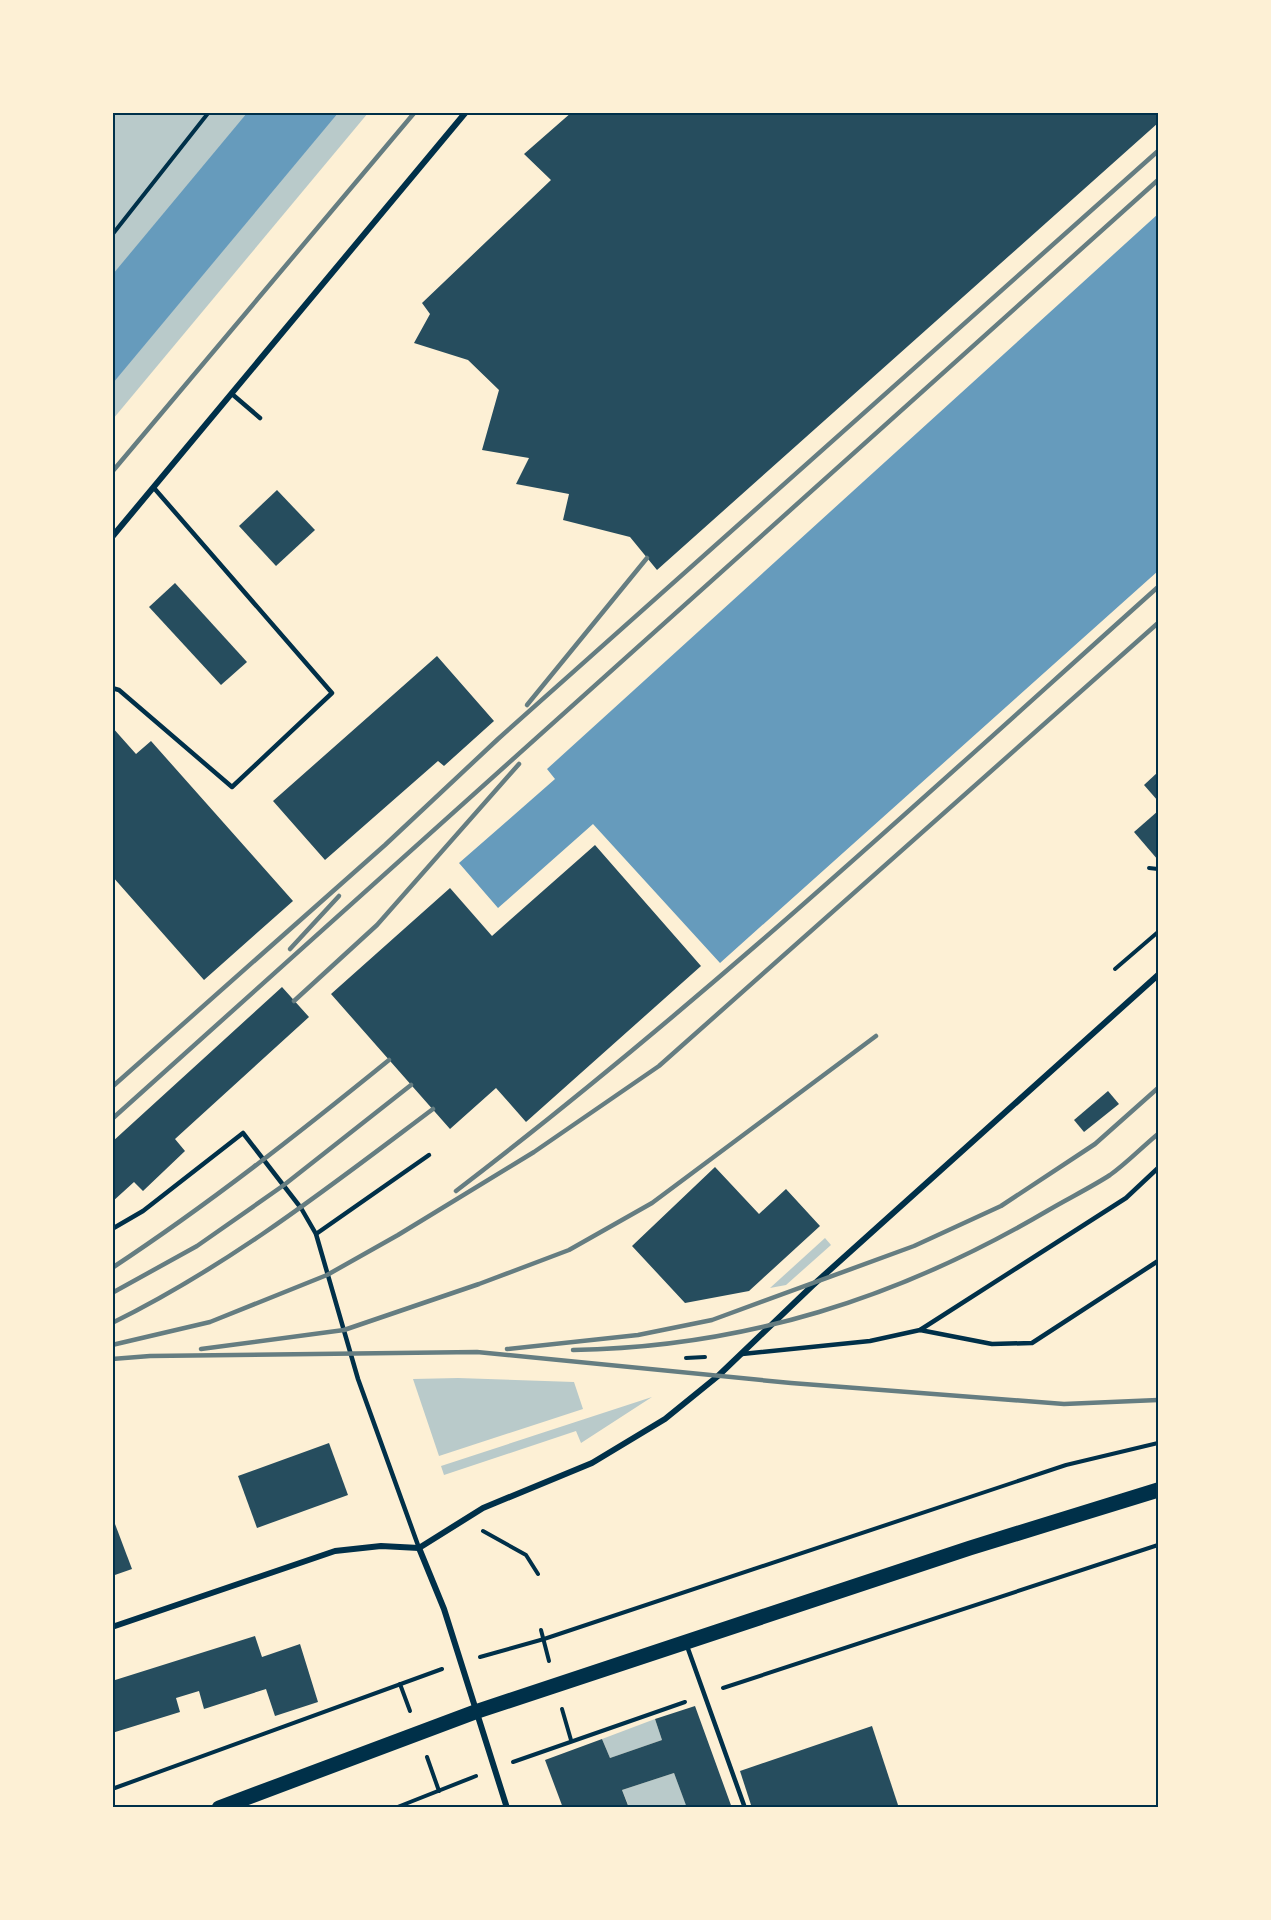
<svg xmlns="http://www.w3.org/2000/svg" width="1271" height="1920" viewBox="0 0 1271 1920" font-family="'Space Grotesk',sans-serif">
  <rect width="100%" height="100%" fill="#fdf0d5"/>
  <g fill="#b9caca">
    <path d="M114,113H368L113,419L112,114Z"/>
    <path d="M825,1238L831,1245L786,1285L770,1288Z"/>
    <path d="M458,1378L574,1382L583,1409L439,1456L413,1379Z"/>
    <path d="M652,1397L581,1443L576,1431L444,1475L441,1466Z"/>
    <path d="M655,1719L662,1740L610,1758L602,1739Z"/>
    <path d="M674,1773L687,1807H629L622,1790Z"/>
  </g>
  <g fill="#669bbc">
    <path d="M247,113H338L113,383V274Z"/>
    <path d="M1158,214V571L720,963L593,824L498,908L459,863L555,779L547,769Z"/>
  </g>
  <g fill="#264d5e">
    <path d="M572,112H1158V123L657,570L630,537L563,520L569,494L516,484L529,458L482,450L499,390L468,360L414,343L430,314L422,303L551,180L524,154Z"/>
    <path d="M277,490L315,530L276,566L239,526Z"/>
    <path d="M175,583L247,662L221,685L149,607Z"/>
    <path d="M437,656L494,721L444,766L438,761L325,860L273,801Z"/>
    <path d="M112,727L136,754L151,741L293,901L204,980L112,876Z"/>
    <path d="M1158,772V801L1144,785Z"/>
    <path d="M1158,811V860L1134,832Z"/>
    <path d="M595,845L701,966L526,1122L496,1088L450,1129L331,994L450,888L492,936Z"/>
    <path d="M282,987L309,1017L175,1139L185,1151L143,1191L134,1182L112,1202V1142Z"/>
    <path d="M1108,1091L1119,1104L1084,1132L1074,1120Z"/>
    <path d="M715,1167L759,1214L786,1189L820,1226L749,1291L685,1303L632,1246Z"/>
    <path d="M329,1443L348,1495L257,1528L238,1476Z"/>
    <path d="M112,1516L132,1569L112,1576Z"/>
    <path d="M255,1636L262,1657L300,1644L318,1702L275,1716L266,1689L204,1709L199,1691L176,1698L180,1712L112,1733V1681Z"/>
    <path d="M695,1706L732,1808H687L674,1773L622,1790L629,1808H563L545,1760L602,1739L610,1758L662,1740L655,1719Z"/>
    <path d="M872,1726L899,1808H752L740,1771Z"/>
  </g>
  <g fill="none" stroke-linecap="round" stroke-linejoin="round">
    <g stroke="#003049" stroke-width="4">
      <path d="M112,235L209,112"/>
      <path d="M1149,868L1158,869"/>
      <path d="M1115,969L1158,932"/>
      <path d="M686,1358L705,1357"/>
      <path d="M483,1531L526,1555L538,1574"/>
      <path d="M541,1630L549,1661"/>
      <path d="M480,1657L544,1639L1066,1465L1158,1443"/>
      <path d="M400,1684L410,1711"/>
      <path d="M723,1688L1158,1545"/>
      <path d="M562,1709L571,1740"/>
      <path d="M427,1757L439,1791"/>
      <path d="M513,1762L685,1702"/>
      <path d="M112,1789L442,1669"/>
      <path d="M395,1808L476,1776"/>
    </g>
    <g stroke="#003049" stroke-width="4.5">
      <path d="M232,394L260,418"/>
      <path d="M112,688L119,690L232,787L332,693L154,488"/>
      <path d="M112,1229L143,1211L243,1133L301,1208L316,1234L358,1379L419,1548"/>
      <path d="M316,1234L429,1155"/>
      <path d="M920,1330L992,1344L1032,1343L1158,1261"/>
      <path d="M742,1354L870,1341L920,1330L1126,1198L1158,1168"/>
      <path d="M687,1646L745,1808"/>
    </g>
    <g stroke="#003049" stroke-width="6">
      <path d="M112,537L466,112"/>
      <path d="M419,1548L444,1609L507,1808"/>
      <path d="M112,1627L335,1551L381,1546L419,1548L483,1508L592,1463L665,1419L718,1376L812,1286L1158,975"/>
    </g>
    <path stroke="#003049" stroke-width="15" d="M219,1808L475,1712L970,1548L1158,1490"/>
    <g stroke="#657d81" stroke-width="4.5">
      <path d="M112,472L415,112"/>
      <path d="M527,705L647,558"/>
      <path d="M290,949L339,896"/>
      <path d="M294,1001L377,925L519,764"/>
      <path d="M112,1087L385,845L498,739L1158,151"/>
      <path d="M112,1119L1158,180"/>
      <path d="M456,1191C701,1004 928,793 1158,587"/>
      <path d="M112,1268C209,1204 299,1133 389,1060"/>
      <path d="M112,1293L197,1246L284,1185L411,1085"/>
      <path d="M112,1323C230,1265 329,1187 433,1109"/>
      <path d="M112,1345L210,1322L327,1275L398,1235L534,1152L659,1066L1158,623"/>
      <path d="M201,1349L344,1330L479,1284L569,1250L652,1203L876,1036"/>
      <path d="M507,1349L638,1335L712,1320L914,1246L1001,1206L1095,1144L1158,1088"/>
      <path d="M573,1350C745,1347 899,1298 1047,1211C1067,1199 1090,1188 1110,1175C1127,1163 1142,1147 1158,1134"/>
      <path d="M112,1359L150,1356L477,1352L791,1383L1064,1404L1158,1400"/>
    </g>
  </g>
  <rect width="1271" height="1920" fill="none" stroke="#fdf0d5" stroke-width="228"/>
  <rect x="114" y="114" width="1043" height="1692" fill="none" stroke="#003049" stroke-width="2"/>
</svg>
